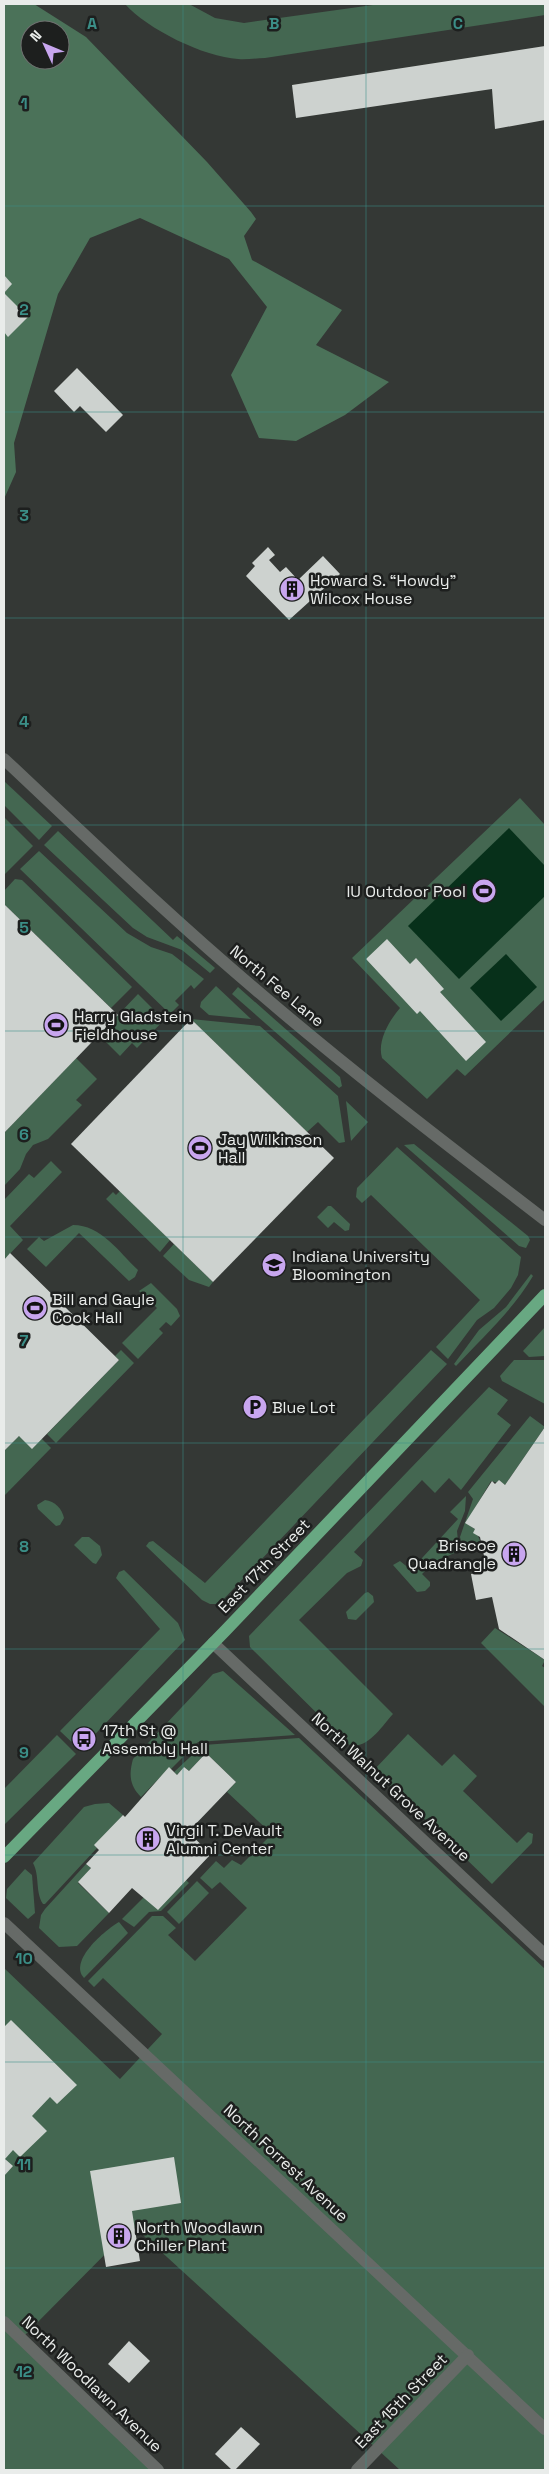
<svg xmlns="http://www.w3.org/2000/svg" width="549" height="2474" viewBox="0 0 549 2474" font-family="'Space Grotesk',sans-serif">
  <rect width="100%" height="100%" fill="#343835"/>
  <g fill="#446751">
    <path d="M125,4H189L215,18L244,23L380,4H545V15L265,58C256,58 246,60 238,59C204,57 147,29 125,4Z"/>
    <path d="M4,781L52,826L39,840L4,805Z"/>
    <path d="M520,798L545,825V999L465,1076L457,1069L427,1099L382,1058C377,1041 389,1021 400,1008L352,958Z"/>
    <path d="M4,817L33,846L4,875Z"/>
    <path d="M58,831L173,940L177,936L215,968L210,973L182,950L147,937L133,928L44,845Z"/>
    <path d="M39,851L127,933L151,947L172,954L204,979L194,989L191,985L175,1001L179,1005L170,1014L20,869Z"/>
    <path d="M15,879L22,880L132,987L111,1008L4,904V891Z"/>
    <path d="M216,986L251,1019L209,1015L200,1007L201,1002Z"/>
    <path d="M238,987L340,1077L342,1086L339,1088L232,994Z"/>
    <path d="M138,994L164,1020L137,1048L132,1043L120,1056L99,1035Z"/>
    <path d="M191,1019L260,1026L338,1096L345,1142L339,1143L318,1122L307,1132Z"/>
    <path d="M76,1058L97,1079L76,1100L82,1105L48,1139L33,1145L26,1154L20,1169L4,1186V1133Z"/>
    <path d="M346,1101L368,1122L351,1141Z"/>
    <path d="M414,1144L528,1236L530,1240L526,1248L519,1246L404,1145Z"/>
    <path d="M397,1147L521,1257L518,1275L511,1288L494,1308L477,1320L448,1359L436,1347L480,1300L371,1195L362,1203L356,1197L357,1188Z"/>
    <path d="M51,1161L62,1172L10,1226L23,1240L4,1260V1200L29,1174L34,1178Z"/>
    <path d="M120,1191L170,1240L160,1252L106,1199L113,1192L116,1195Z"/>
    <path d="M328,1206H331L350,1224L349,1230L345,1231L334,1222L328,1228L317,1217Z"/>
    <path d="M73,1225C101,1225 119,1252 138,1270L135,1277L129,1281L79,1233L46,1267L27,1249L39,1237L44,1241Z"/>
    <path d="M174,1244L213,1282L209,1287L189,1280L163,1256Z"/>
    <path d="M531,1274L533,1276C513,1310 483,1337 456,1366L454,1364L479,1330L506,1307Z"/>
    <path d="M151,1283L177,1309L180,1316L171,1326L166,1322L159,1329L163,1333L138,1359L122,1343L157,1308L139,1291Z"/>
    <path d="M545,1327V1356L529,1357L523,1351Z"/>
    <path d="M121,1350L134,1363L56,1443L47,1434L119,1360L115,1356Z"/>
    <path d="M431,1350L447,1364L219,1604H210L202,1600L146,1546L149,1542L153,1541L205,1583Z"/>
    <path d="M514,1360H545V1404L502,1381L500,1376Z"/>
    <path d="M489,1387L508,1400L497,1414L511,1425L461,1490L449,1478L435,1493L422,1480L354,1552L363,1560L361,1566L347,1573L299,1620L393,1714C382,1726 366,1752 348,1744L250,1647L249,1636Z"/>
    <path d="M530,1416L545,1427L505,1485L491,1481L466,1523L475,1529L481,1543L463,1549L460,1537L473,1499L468,1492Z"/>
    <path d="M19,1436L42,1439L51,1448L4,1496V1451Z"/>
    <path d="M466,1496L465,1511L457,1531L459,1551L434,1562L422,1574L430,1582V1586L425,1591L417,1592L393,1565L400,1561L411,1570L458,1519L450,1512Z"/>
    <path d="M45,1500C55,1501 62,1509 64,1518L60,1525L56,1526L38,1509L37,1505Z"/>
    <path d="M82,1537H89L100,1546L102,1555L96,1564L93,1563L74,1545Z"/>
    <path d="M124,1570L178,1623L185,1640L80,1750L60,1731L160,1629L116,1578L119,1572Z"/>
    <path d="M368,1592L373,1596L374,1602L356,1620L348,1619L346,1612L365,1593Z"/>
    <path d="M495,1628L545,1660L542,1666L545,1668V1707L481,1643Z"/>
    <path d="M223,1671L295,1735L198,1742L171,1769L169,1768L141,1797C129,1785 129,1774 133,1759L213,1674Z"/>
    <path d="M408,1734L442,1766L454,1754L477,1776L463,1791L517,1843L528,1832L533,1834L532,1843L492,1884L374,1770Z"/>
    <path d="M57,1735L76,1754L4,1825V1789Z"/>
    <path d="M299,1738L545,1969V2470H400L133,2226L24,2336L165,2470H4V1968L120,2079L162,2034L103,1978L94,1987L88,1981L152,1916H163L176,1928L168,1935L195,1961L247,1908L220,1882L212,1889L200,1878L216,1861L224,1868L232,1860L241,1865L272,1834L227,1792L236,1782L206,1753L189,1771L184,1767L177,1775L174,1772L203,1745Z"/>
    <path d="M109,1803L123,1815L95,1845L97,1848L45,1904H43C35,1892 40,1876 33,1863L84,1807L95,1804Z"/>
    <path d="M86,1864L91,1868L78,1883L109,1913L77,1946L59,1947L39,1928L41,1915L45,1909Z"/>
    <path d="M25,1869L32,1875L35,1913L28,1919L6,1898L7,1889Z"/>
    <path d="M186,1880L189,1883L161,1911L149,1912L134,1927L122,1919L144,1897Z"/>
    <path d="M197,1881L209,1893L179,1924L167,1912Z"/>
    <path d="M119,1922L128,1933L84,1978C68,1961 105,1930 119,1922Z"/>
  </g>
  <path fill="#4b7259" fill-rule="evenodd" d="M4,4H34L86,37L207,162L251,212L256,219L244,236L252,260L342,310L316,345L389,382L345,415L296,441L259,438L231,375L267,307L229,259L140,218L90,238L58,294L14,443L16,472L4,499ZM30,30H60V60H30Z"/>
  <g fill="#07301a">
    <path d="M509,828L545,866V896L459,979L408,926Z"/>
    <path d="M506,954L537,987L501,1021L470,988Z"/>
  </g>
  <g fill="#cdd2cf">
    <path d="M545,46V120L495,129L492,89L296,118L292,85Z"/>
    <path d="M4,275L12,284L4,293Z"/>
    <path d="M4,293L28,317L8,337L4,332Z"/>
    <path d="M77,368L123,415L106,432L80,406L74,412L54,391Z"/>
    <path d="M268,547L275,555L269,560L280,572L286,567L298,580L323,556L340,574L289,620L246,576L255,566L252,563Z"/>
    <path d="M4,904L118,1015L4,1133Z"/>
    <path d="M387,939L410,964L416,958L444,989L440,992L486,1042L466,1061L420,1011L417,1014L366,959Z"/>
    <path d="M191,1019L334,1158L213,1282L71,1144Z"/>
    <path d="M10,1253L119,1360L32,1449L19,1436L4,1451V1260Z"/>
    <path d="M545,1427V1660L499,1629L492,1597L476,1600L471,1574L487,1570L480,1537L473,1533L475,1529L465,1523L492,1481L495,1484L499,1480L505,1485Z"/>
    <path d="M206,1753L236,1782L188,1832L211,1854L158,1910L132,1888L109,1913L78,1882L91,1868L86,1864L99,1850L94,1845L123,1815L125,1817L169,1767L177,1775L184,1767L189,1771Z"/>
    <path d="M11,2020L77,2085L57,2104L50,2097L32,2116L47,2131L20,2157L13,2150L5,2159L13,2166L4,2176V2027Z"/>
    <path d="M174,2157L181,2203L132,2211L140,2261L106,2267L90,2171Z"/>
    <path d="M129,2341L150,2361L129,2383L108,2364Z"/>
    <path d="M241,2427L260,2444L235,2470H232L215,2454Z"/>
  </g>
  <g fill="none" stroke-linecap="round" stroke-linejoin="round">
    <g stroke="#666a67" stroke-width="12">
      <path d="M4,759C89,839 172,919 261,994C353,1073 449,1146 545,1220"/>
      <path d="M213,1643L545,1955"/>
      <path d="M4,1923L545,2429"/>
      <path d="M4,2322L158,2470"/>
      <path d="M357,2470L468,2355"/>
    </g>
    <path stroke="#68a882" stroke-width="12" d="M4,1857L225,1631L545,1295"/>
  </g>
  <path fill="none" stroke="#3b8e87" stroke-width="1" stroke-opacity="0.55" d="M183,4V2470M366,4V2470M4,206H545M4,412H545M4,618H545M4,825H545M4,1031H545M4,1237H545M4,1443H545M4,1649H545M4,1855H545M4,2062H545M4,2268H545"/>
  <defs>
    <symbol id="building-disc" viewBox="-11 -11 22 22"><circle r="9.5" fill="#c8a6ef" stroke="#1d1f1e"/><path d="M-4-6H4V6H1V3H-1V6H-4ZM-2.5-4.3h1.7v1.8h-1.7ZM.8-4.3h1.7v1.8H.8ZM-2.5-1h1.7V.8h-1.7ZM.8-1h1.7V.8H.8Z" fill="#111"/></symbol>
    <symbol id="stadium-disc" viewBox="-11 -11 22 22"><circle r="9.5" fill="#c8a6ef" stroke="#1d1f1e"/><path d="M0-5a6.5 5 0 1 0 0 10a6.5 5 0 1 0 0-10ZM-3.5-1.8h7v3.6h-7Z" fill="#111"/></symbol>
    <symbol id="university-disc" viewBox="-11 -11 22 22"><circle r="9.5" fill="#c8a6ef" stroke="#1d1f1e"/><path d="M0-5L7-2L0 1L-7-2ZM-4 1L0 2.5L4 1V4Q0 6-4 4Z" fill="#111"/></symbol>
    <symbol id="parking-disc" viewBox="-11 -11 22 22"><circle r="9.5" fill="#c8a6ef" stroke="#1d1f1e"/><path d="M-3.5-5.5H1a3.5 3.5 0 0 1 0 7H-1V5.5H-3.5ZM-1-3.4V-.6H.8a1.4 1.4 0 0 0 0-2.8Z" fill="#111"/></symbol>
    <symbol id="bus-disc" viewBox="-11 -11 22 22"><circle r="9.5" fill="#c8a6ef" stroke="#1d1f1e"/><path d="M-5-6H5V4H4V6H2V4H-2V6H-4V4H-5ZM-3.5-4V0h7V-4ZM-3.5 1.2v1.5H-2V1.2ZM2 1.2v1.5H3.5V1.2Z" fill="#111"/></symbol>
  </defs>
  <g fill-rule="evenodd">
    <use href="#building-disc" x="278" y="575" width="28" height="28"/>
    <use href="#stadium-disc" x="470" y="877" width="28" height="28"/>
    <use href="#stadium-disc" x="42" y="1011" width="28" height="28"/>
    <use href="#stadium-disc" x="186" y="1134" width="28" height="28"/>
    <use href="#university-disc" x="260" y="1251" width="28" height="28"/>
    <use href="#stadium-disc" x="21" y="1294" width="28" height="28"/>
    <use href="#parking-disc" x="241" y="1393" width="28" height="28"/>
    <use href="#building-disc" x="500" y="1540" width="28" height="28"/>
    <use href="#bus-disc" x="70" y="1725" width="28" height="28"/>
    <use href="#building-disc" x="134" y="1825" width="28" height="28"/>
    <use href="#building-disc" x="105" y="2222" width="28" height="28"/>
  </g>
  <g text-anchor="middle" dominant-baseline="central" stroke-width="5" stroke-linejoin="round" paint-order="stroke">
    <g font-size="16" fill="#e9ecea" stroke="#1d1f1e" text-anchor="start">
      <text x="310" y="580">Howard S. “Howdy”<tspan x="310" dy="18">Wilcox House</tspan></text>
      <text x="466" y="891" text-anchor="end">IU Outdoor Pool</text>
      <text x="74" y="1016">Harry Gladstein<tspan x="74" dy="18">Fieldhouse</tspan></text>
      <text x="218" y="1139">Jay Wilkinson<tspan x="218" dy="18">Hall</tspan></text>
      <text x="292" y="1256">Indiana University<tspan x="292" dy="18">Bloomington</tspan></text>
      <text x="52" y="1299">Bill and Gayle<tspan x="52" dy="18">Cook Hall</tspan></text>
      <text x="272" y="1407">Blue Lot</text>
      <text x="496" y="1545" text-anchor="end">Briscoe<tspan x="496" dy="18">Quadrangle</tspan></text>
      <text x="102" y="1730">17th St @<tspan x="102" dy="18">Assembly Hall</tspan></text>
      <text x="166" y="1830">Virgil T. DeVault<tspan x="166" dy="18">Alumni Center</tspan></text>
      <text x="136" y="2227">North Woodlawn<tspan x="136" dy="18">Chiller Plant</tspan></text>
    </g>
    <g font-size="16" fill="#e9ecea" stroke="#1d1f1e">
      <text transform="translate(277 986) rotate(40)">North Fee Lane</text>
      <text transform="translate(264 1566) rotate(-46)">East 17th Street</text>
      <text transform="translate(391 1787) rotate(43)">North Walnut Grove Avenue</text>
      <text transform="translate(286 2163) rotate(43)">North Forrest Avenue</text>
      <text transform="translate(92 2384) rotate(44)">North Woodlawn Avenue</text>
      <text transform="translate(401 2401) rotate(-46)">East 15th Street</text>
    </g>
  </g>
  <g font-size="16" text-anchor="middle" font-weight="bold" fill="#3b8e87" stroke="#1d1f1e" stroke-width="5" stroke-linejoin="round" paint-order="stroke">
    <text x="92" y="29">A</text>
    <text x="274" y="29">B</text>
    <text x="458" y="29">C</text>
    <text x="24" y="109">1</text>
    <text x="24" y="315">2</text>
    <text x="24" y="521">3</text>
    <text x="24" y="727">4</text>
    <text x="24" y="933">5</text>
    <text x="24" y="1140">6</text>
    <text x="24" y="1346">7</text>
    <text x="24" y="1552">8</text>
    <text x="24" y="1758">9</text>
    <text x="24" y="1964">10</text>
    <text x="24" y="2170">11</text>
    <text x="24" y="2377">12</text>
  </g>
  <rect width="549" height="2474" fill="none" stroke="#e9ecea" stroke-width="10"/>
  <g transform="translate(45 45) rotate(314)"><circle r="24" fill="#1d1f1e" stroke="#6f7170"/>
  <path d="M0-4L9 19L0 12L-9 19Z" fill="#c8a6ef"/>
  <text y="-8" font-size="14" font-weight="bold" text-anchor="middle" fill="#e9ecea">N</text>
  </g>
</svg>
